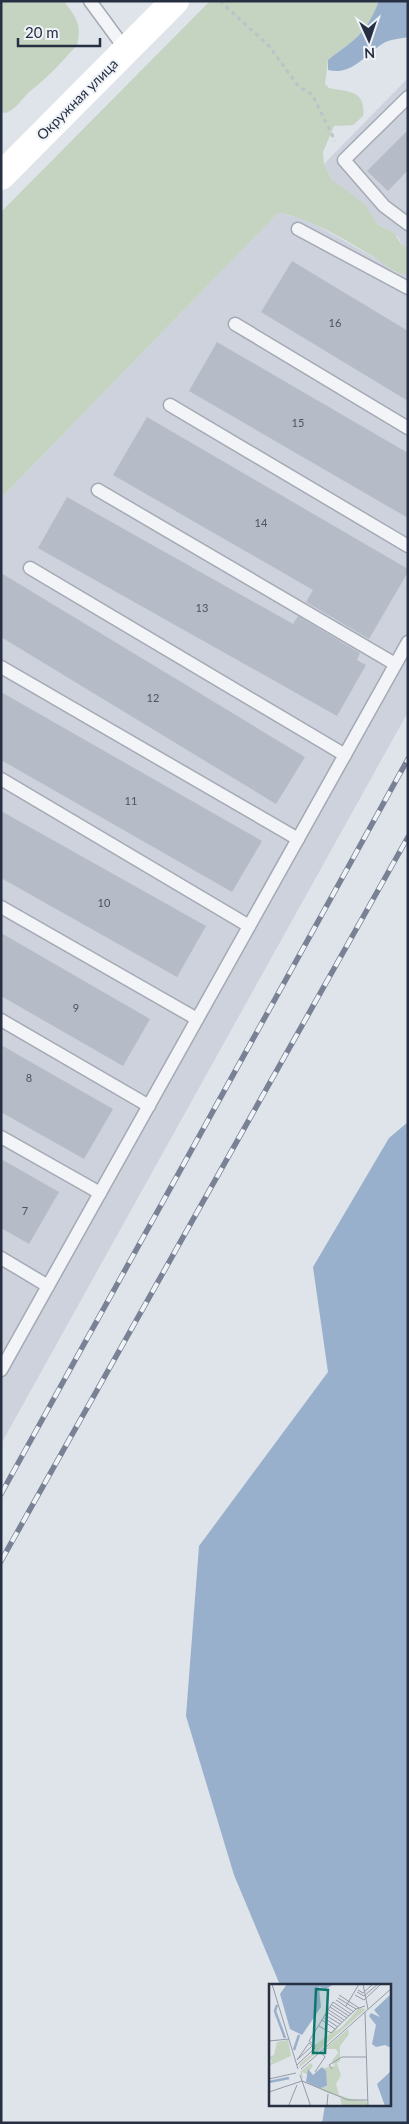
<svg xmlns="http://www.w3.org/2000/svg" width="409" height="2124" viewBox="0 0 409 2124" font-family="Lato,sans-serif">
  <rect width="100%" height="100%" fill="#dfe3ea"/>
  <g fill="#cdd2dc">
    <path d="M408,78V247L402,245L399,238L385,228L378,225L365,204L338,186L332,180L324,164Z"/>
    <path d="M278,213L297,217L314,224L380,261L395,272L408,275V712L1,1444V498Z"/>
  </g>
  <g fill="#c4d4c0">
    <path d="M1,1H64C76,18 82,23 77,45C62,62 47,78 29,92C21,100 17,108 6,113L1,112Z"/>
    <path d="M210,1H379L373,17L363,33L328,60L325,84L329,88C349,92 366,90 363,116L353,125L334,126L323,152L324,164L332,180L365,204L378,225L393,232L402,245L408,247V275C394,274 385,264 374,257C347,241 309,217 278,213L1,498V212Z"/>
  </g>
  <g fill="#98b0cc">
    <path d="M379,1H408V37C399,39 390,39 382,44C364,56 351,76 328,70V60C356,38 365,36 379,1Z"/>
    <path d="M408,1122V2123H322L325,2105H390V1985H280L234,1875L186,1716L199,1546L328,1372L313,1267L389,1138Z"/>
  </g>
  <g fill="#b6bcc7">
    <path d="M408,130V170L388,191L367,171Z"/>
    <path d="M292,261L408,331V401L261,312Z"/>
    <path d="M217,342L408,453V518L189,391Z"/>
    <path d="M147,417L408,569V572L369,639L306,602L313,590L113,475Z"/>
    <path d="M67,497L293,624L298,616L360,653L357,660L366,665L337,716L38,548Z"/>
    <path d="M1,573L305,757L276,804L1,637Z"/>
    <path d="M1,692L262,841L232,892L1,760Z"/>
    <path d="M1,811L206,926L177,977L1,878Z"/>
    <path d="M1,933L150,1019L123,1066L1,996Z"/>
    <path d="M1,1045L113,1109L84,1159L1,1112Z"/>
    <path d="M1,1159L59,1192L29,1244L1,1228Z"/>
  </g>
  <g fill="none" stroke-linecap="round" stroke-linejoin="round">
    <defs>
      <g id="service">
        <path d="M90,1L126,50"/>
        <path d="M408,97L344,160L384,206L408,224"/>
        <path d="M298,229L408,288"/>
        <path d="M235,324L408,428"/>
        <path d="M170,405L408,546"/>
        <path d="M98,490L395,664"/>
        <path d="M30,568L345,755"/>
        <path d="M1,667L298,839"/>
        <path d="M1,779L249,926"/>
        <path d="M1,907L197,1019"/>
        <path d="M1,1020L149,1106"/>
        <path d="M1,1137L100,1193"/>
        <path d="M1,1258L48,1286"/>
        <path d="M1,1370L408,642"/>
      </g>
    </defs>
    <use href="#service" stroke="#a4aab4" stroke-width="15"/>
    <path stroke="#bdc1c8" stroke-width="3" stroke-dasharray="4 4" stroke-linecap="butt" d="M220,1L269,46L299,87L312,94L335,141"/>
    <use href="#service" stroke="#f2f4f7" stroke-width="12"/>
    <path stroke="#fff" stroke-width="28" d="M1,176L175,1"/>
    <defs>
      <g id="rail">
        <path d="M1,1494L408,759"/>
        <path d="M1,1561L408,837"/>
      </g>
    </defs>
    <use href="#rail" stroke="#788294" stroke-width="5.5"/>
    <use href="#rail" stroke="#eff2f7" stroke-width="4" stroke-dasharray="11" stroke-linecap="butt"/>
  </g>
  <g text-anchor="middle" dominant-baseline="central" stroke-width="4" stroke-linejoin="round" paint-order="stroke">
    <g font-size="11" fill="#4b5363">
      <text x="335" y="322">16</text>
      <text x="298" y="422">15</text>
      <text x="261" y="522">14</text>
      <text x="202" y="607">13</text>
      <text x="153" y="697">12</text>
      <text x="131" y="800">11</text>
      <text x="104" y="902">10</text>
      <text x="76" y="1007">9</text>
      <text x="29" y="1077">8</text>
      <text x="25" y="1210">7</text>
    </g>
    <g font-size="14" fill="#273042" stroke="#eff2f7">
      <text transform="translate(77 99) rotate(-45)">Окружная улица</text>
    </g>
  </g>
  <g transform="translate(269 1984)">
    <rect width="122" height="122" fill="#dfe3ea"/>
    <path d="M90,24L97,25L30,84L31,80L46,67L45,62L69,43L66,48L73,43ZM79,45L80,50L71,62V77L68,79L72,91L67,100L70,111L82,115L83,116L59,109L35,97L34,96L31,89L32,87L42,79L44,82L38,90L33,88L34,96L48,103H58L55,84L66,82L63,77L69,69L67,65H56ZM19,56L22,72L0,82L3,77L0,73L5,71L8,58ZM71,114L97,117L99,122H73Z" fill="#c4d4c0"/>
    <path d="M18,0H65L57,5L50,3L52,23L33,51L21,45L11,10ZM122,10V64L116,61L107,63L103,60L107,41L100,32L102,29L111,33L105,26ZM53,83L57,87L58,102L51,104L37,98L39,85L44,91ZM122,87V122H116L108,100Z" fill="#98b0cc"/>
    <path fill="none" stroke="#98b0cc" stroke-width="2.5" d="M8,21L6,27L16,54M25,66L30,51M0,98L20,94"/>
    <path fill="none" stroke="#959ba7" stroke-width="1" d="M3,0L29,85M94,0L99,25M89,6L94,9L104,0M88,8L95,12L109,0M70,11L90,24M86,11L95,16L111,1M69,14L87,25M67,16L85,28M63,21L80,32M77,22L90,0M61,23L78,34M60,26L75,36M58,28L73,38M96,28L99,123M56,31L71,40M55,34L69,43M53,36L66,45M50,42L62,49L87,25L96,22M0,57L20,55M47,62L40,57L64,18L82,30M28,76L40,59L46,64L28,81M28,76L43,62M32,85L123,4M63,85L60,81L73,73H97M46,88L56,73L52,68M31,91L42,123M0,95L27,89M33,97L79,116H99M0,108L33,97M59,110L58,121L66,123M19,123L28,101"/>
    <path fill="#0f766e" fill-opacity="0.15" stroke="#0f766e" stroke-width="2.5" d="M47,5L59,6L56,69H44Z"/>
    <rect width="122" height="122" fill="none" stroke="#273042" stroke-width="2.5"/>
  </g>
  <rect width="409" height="2124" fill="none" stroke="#273042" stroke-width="5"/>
  <g transform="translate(369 40) rotate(177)" stroke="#eff2f7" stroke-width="4" paint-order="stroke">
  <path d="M0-4L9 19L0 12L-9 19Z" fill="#273042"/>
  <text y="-8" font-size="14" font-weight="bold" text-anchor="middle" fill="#273042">N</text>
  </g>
  <path d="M18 38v8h82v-8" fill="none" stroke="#273042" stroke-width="2.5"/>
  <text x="25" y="38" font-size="15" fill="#273042" stroke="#eff2f7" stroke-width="4" paint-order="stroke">20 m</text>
</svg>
